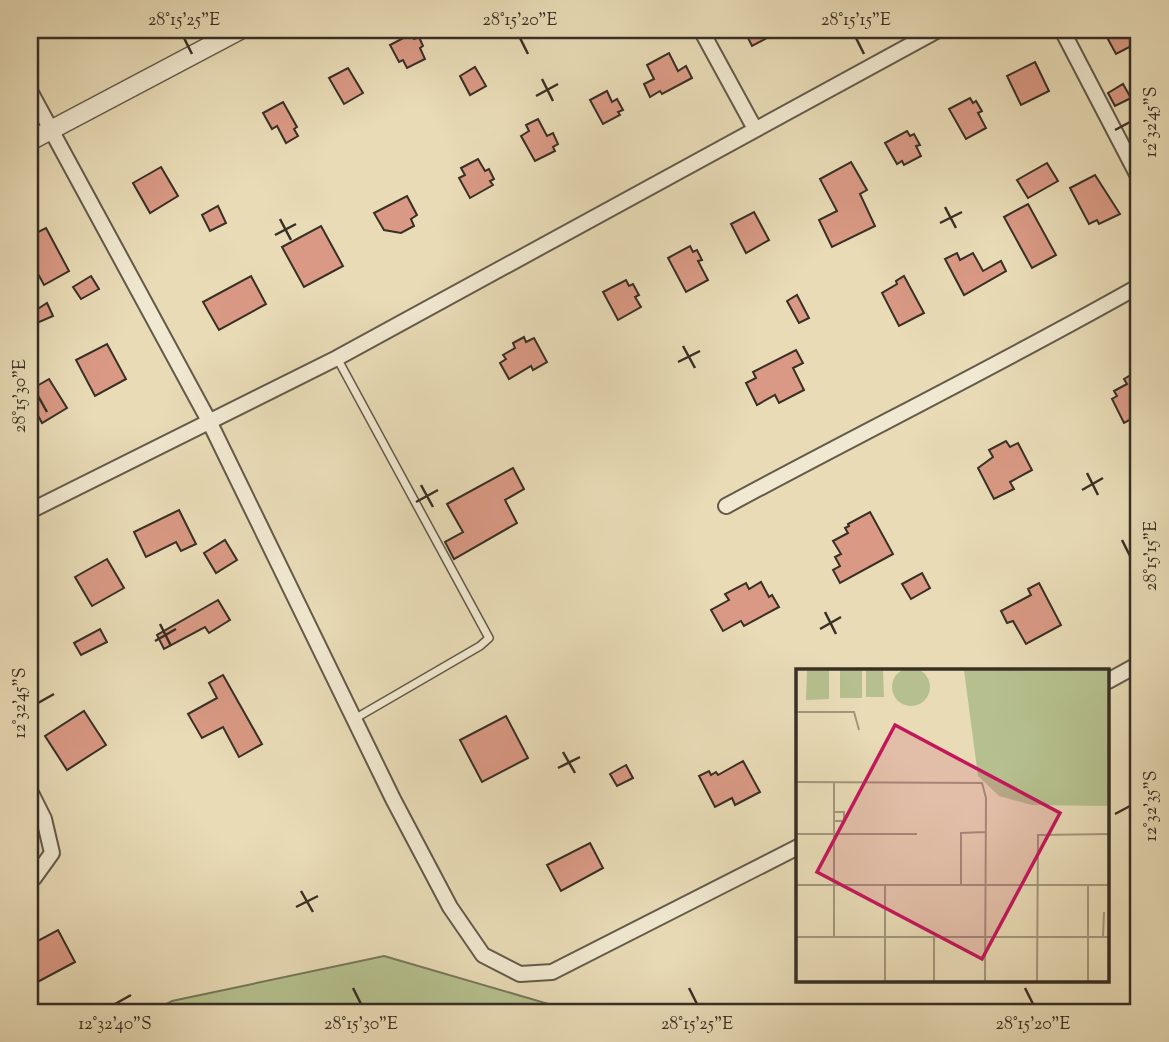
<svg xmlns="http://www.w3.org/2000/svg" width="1169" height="1042" viewBox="0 0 1169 1042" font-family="'Sorts Mill Goudy',serif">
  <rect width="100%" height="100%" fill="#e8dbb6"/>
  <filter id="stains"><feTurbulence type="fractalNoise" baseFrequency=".00286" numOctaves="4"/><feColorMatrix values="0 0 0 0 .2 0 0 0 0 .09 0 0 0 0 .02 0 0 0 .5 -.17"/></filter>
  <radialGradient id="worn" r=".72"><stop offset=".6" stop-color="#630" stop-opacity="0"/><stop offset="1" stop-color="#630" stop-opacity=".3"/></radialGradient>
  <path fill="#b5c08e" stroke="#76785a" stroke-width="2" d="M384,956L559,1007L563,1012H151L172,1001Z"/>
  <g fill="#d99984" stroke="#382f25" stroke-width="2">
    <path d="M744,30H782L752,46Z"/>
    <path d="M1103,30H1132L1139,42L1116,54Z"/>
    <path d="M411,34L414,39L419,37L423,46L420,48L425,59L407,68L403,60L399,62L390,45Z"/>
    <path d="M669,53L678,71L686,66L692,78L662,94L660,91L650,97L644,84L654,79L647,65Z"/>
    <path d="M1035,62L1049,91L1021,105L1007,76Z"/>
    <path d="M475,67L486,86L470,95L460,76Z"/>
    <path d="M348,68L363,93L344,104L329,78Z"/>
    <path d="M1123,84L1131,98L1115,106L1108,93Z"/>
    <path d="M607,91L612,102L617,99L623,110L618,112L620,115L603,124L590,100Z"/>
    <path d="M970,98L973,103L976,101L982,111L978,113L986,128L966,139L949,109Z"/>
    <path d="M283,102L297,127L294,129L298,136L286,143L277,126L272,129L263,113Z"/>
    <path d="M538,119L547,136L553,133L558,144L553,147L555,151L535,161L521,136L529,131L526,125Z"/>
    <path d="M907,131L910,136L914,134L920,145L916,146L921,156L904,165L902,161L897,164L885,143Z"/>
    <path d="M478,159L485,171L489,169L494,179L490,181L493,185L470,198L459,178L465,175L461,168Z"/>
    <path d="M851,162L867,190L860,194L875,226L832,247L819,220L837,211L820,179Z"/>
    <path d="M1047,163L1058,181L1028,198L1017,180Z"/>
    <path d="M161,167L178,196L150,213L133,183Z"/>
    <path d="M1095,175L1120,214L1099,224L1097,220L1089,224L1070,188Z"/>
    <path d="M407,196L417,215L411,219L414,226L401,233L384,230L374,213Z"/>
    <path d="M1028,204L1056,255L1032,268L1004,217Z"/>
    <path d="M218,206L226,223L210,231L202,215Z"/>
    <path d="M754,212L769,240L746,253L731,224Z"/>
    <path d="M321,226L343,266L304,287L282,247Z"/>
    <path d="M46,228L69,271L44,285L30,259V236Z"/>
    <path d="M690,246L693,252L697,250L702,260L698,261L708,280L686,292L668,258Z"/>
    <path d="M957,253L960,260L973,253L983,271L1001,261L1006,271L964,295L945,259Z"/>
    <path d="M91,276L99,289L81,299L73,287Z"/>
    <path d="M251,276L266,304L219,330L203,302Z"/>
    <path d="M904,276L924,313L899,326L882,293L897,284L896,281Z"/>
    <path d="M626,280L629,286L633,284L639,295L635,297L641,307L618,320L603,292Z"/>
    <path d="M797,295L809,318L799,323L787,301Z"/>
    <path d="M47,303L53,316L30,326V314Z"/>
    <path d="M524,337L526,342L534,338L547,362L533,370L531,366L509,379L500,363L506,359L503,355L515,348L513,343Z"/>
    <path d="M107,344L126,379L95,396L76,360Z"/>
    <path d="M796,350L803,363L793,368L804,390L779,403L775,395L757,405L746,383L756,378L753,372Z"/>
    <path d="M1139,370V415L1124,423L1112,399L1117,396L1114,391L1127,384L1124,379Z"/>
    <path d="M49,379L67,408L42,423L35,410L30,414V390Z"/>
    <path d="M1006,441L1010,447L1018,443L1032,470L1010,482L1014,489L994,499L978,468L993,457L989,450Z"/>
    <path d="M513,468L524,489L505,500L517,523L454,559L445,542L463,532L447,504Z"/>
    <path d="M179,510L196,544L181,551L176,542L146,557L134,532Z"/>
    <path d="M870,512L893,554L840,583L833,570L840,566L835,557L841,554L833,541L848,533L845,528L849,526L848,524Z"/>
    <path d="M225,540L237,560L216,573L204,553Z"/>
    <path d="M107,559L124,588L92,606L75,577Z"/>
    <path d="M922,573L930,588L911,599L902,584Z"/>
    <path d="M761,582L769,597L772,595L779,607L744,626L741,621L723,631L711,610L729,600L725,594L746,583L749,589Z"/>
    <path d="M1039,583L1061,625L1026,644L1013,621L1007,623L1001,611L1031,595L1028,589Z"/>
    <path d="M218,600L230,620L209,633L205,627L164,649L157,635Z"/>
    <path d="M100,629L107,642L81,655L74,643Z"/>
    <path d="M223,675L262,744L239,757L223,727L202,738L188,714L217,698L209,683Z"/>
    <path d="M84,711L106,745L67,770L45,736Z"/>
    <path d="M506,716L528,758L482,782L460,740Z"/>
    <path d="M743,761L760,792L735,805L732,798L715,807L699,776L709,771L711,775L716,772L718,775Z"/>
    <path d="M626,765L633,778L617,786L610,774Z"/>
    <path d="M590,843L603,868L561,891L547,865Z"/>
    <path d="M58,930L75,962L30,986V945Z"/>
  </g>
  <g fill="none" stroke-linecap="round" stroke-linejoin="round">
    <defs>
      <path id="service" d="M337,358L489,638L480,646L356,718"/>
      <g id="minor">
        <path d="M701,30L755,129"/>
        <path d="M1062,30L1139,178"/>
        <path d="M30,91L209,421L393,799L450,907L483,955L520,974L552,972L798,847"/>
        <path d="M726,506C863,432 1003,363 1139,286"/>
        <path d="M30,511L337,358L938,30"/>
        <path d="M1108,681L1139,664"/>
        <path d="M30,791L44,819L52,853L34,878L30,880"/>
      </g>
      <path id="tertiary" d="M30,141L240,30"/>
    </defs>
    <use href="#service" stroke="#645a49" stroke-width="10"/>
    <use href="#minor" stroke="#645a49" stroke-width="18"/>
    <use href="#tertiary" stroke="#645a49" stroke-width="21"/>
    <use href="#service" stroke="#f0e8d0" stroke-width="7"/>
    <use href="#minor" stroke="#f0e8d0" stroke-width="14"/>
    <use href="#tertiary" stroke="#f0e8d0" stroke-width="18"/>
  </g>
  <path fill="none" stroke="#382f25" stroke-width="2.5" d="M184,38L192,54M520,38L528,54M856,38L864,54M542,79L553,101M536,96L558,84M1115,130L1130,122M945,207L956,228M280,219L291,240M940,223L962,212M275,235L296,224M683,346L695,368M678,362L700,351M38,396L47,412M1087,473L1098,495M421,485L433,507M1082,490L1103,478M416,502L438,490M1122,540L1130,556M825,612L836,634M160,624L171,646M820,629L841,617M155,641L176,629M38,703L54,694M563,752L575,773M558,768L580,757M1115,814L1130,806M301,891L313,912M296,907L318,896M353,988L361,1004M689,988L697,1004M1025,988L1033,1004M115,1004L131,995"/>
  <g transform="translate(796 669)">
    <rect width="313" height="313" fill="#e8dbb6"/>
    <path d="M96 18a19 19 0 1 1 38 0a19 19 0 1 1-38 0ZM11,1H33V30L10,31ZM44,1H66V29H44ZM70,1H87L88,28H70ZM168,1H313V137L236,136L203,127L182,107Z" fill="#b5c08e"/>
    <path fill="none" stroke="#a2967c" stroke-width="2" d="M0,43H58L63,61M0,113L186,114L190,129L189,312M38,113V267M39,152H48V143H39M0,165H121M165,215V164L189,163M0,216H314M292,216V312M0,268H314M138,268V312M307,268L308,243M89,312V216M241,312L242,166L314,165"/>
    <path fill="#c2185b" fill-opacity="0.15" stroke="#c2185b" stroke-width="3.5" d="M99,56L264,144L186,290L21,203Z"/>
    <rect width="313" height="313" fill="none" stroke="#382f25" stroke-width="3.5"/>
  </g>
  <rect width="1169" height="1042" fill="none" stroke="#e8dbb6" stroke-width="77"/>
  <rect x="38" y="38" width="1092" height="966" fill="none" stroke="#382f25" stroke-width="2.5"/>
  <g font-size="18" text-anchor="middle" fill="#382f25">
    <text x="184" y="25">28°15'25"E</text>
    <text x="520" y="25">28°15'20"E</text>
    <text x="856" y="25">28°15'15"E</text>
    <text transform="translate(1150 122) rotate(-90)" y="6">12°32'45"S</text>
    <text transform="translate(19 396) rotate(-90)" y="6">28°15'30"E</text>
    <text transform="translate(1150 556) rotate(-90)" y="6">28°15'15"E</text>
    <text transform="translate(19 703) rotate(-90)" y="6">12°32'45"S</text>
    <text transform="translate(1150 806) rotate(-90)" y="6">12°32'35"S</text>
    <text x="115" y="1029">12°32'40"S</text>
    <text x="361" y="1029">28°15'30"E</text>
    <text x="697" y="1029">28°15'25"E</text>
    <text x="1033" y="1029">28°15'20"E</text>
  </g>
  <rect width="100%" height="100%" filter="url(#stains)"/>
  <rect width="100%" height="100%" fill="url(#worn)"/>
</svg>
